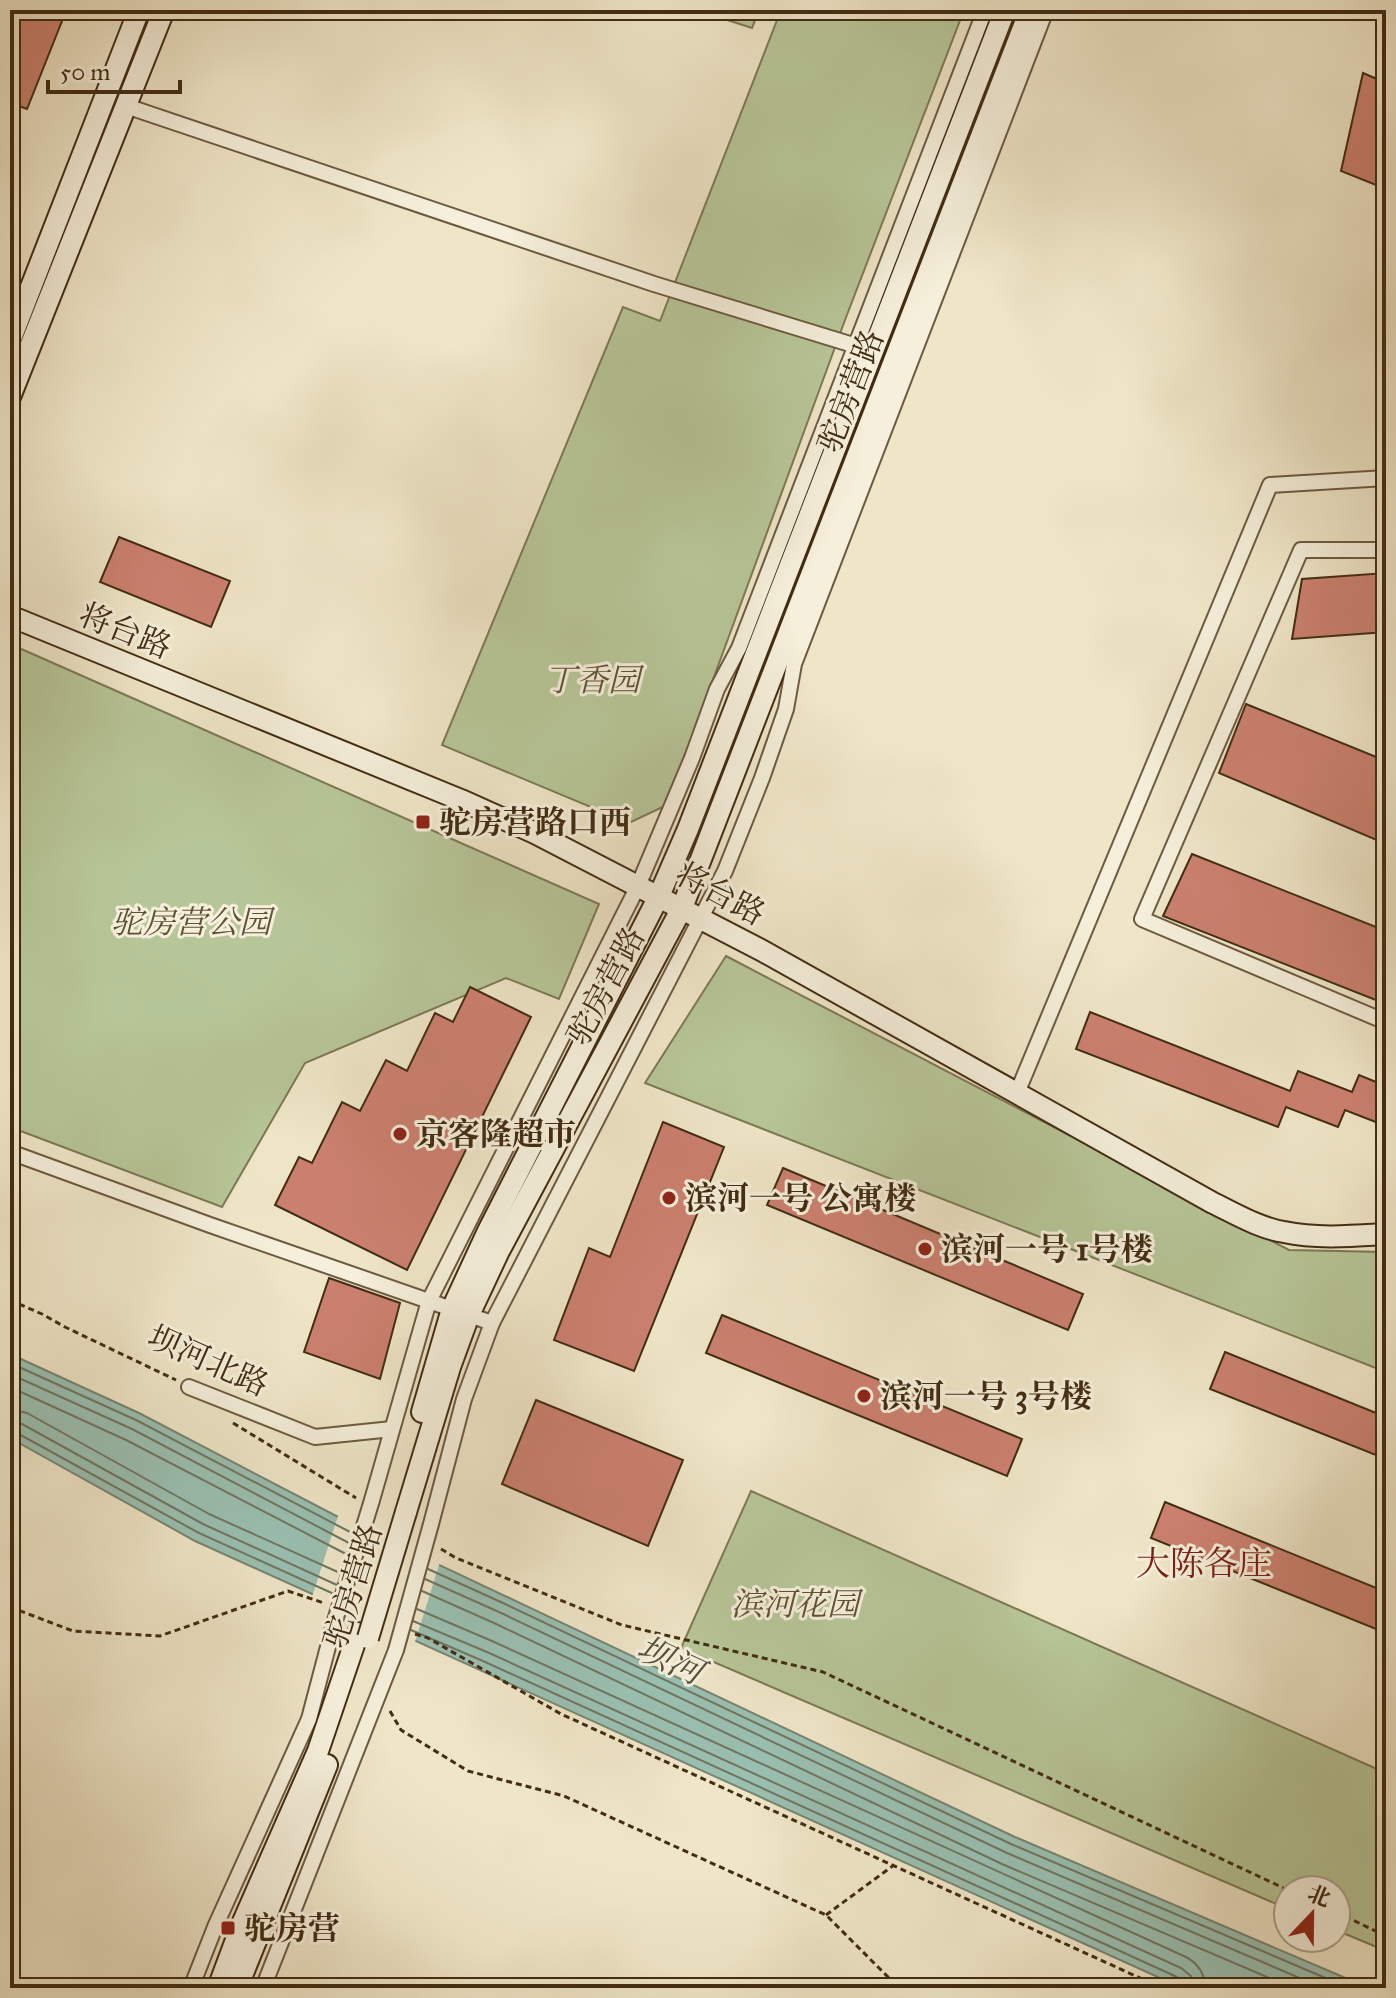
<svg xmlns="http://www.w3.org/2000/svg" width="1396" height="1998" viewBox="0 0 1396 1998" font-family="'IM FELL Great Primer','Noto Serif SC',serif">
  <rect width="100%" height="100%" fill="#efe6c8"/>
  <filter id="stains"><feTurbulence type="fractalNoise" baseFrequency=".0025" numOctaves="4"/><feColorMatrix values="0 0 0 0 .2 0 0 0 0 .09 0 0 0 0 .02 0 0 0 .5 -.17"/></filter>
  <radialGradient id="worn" r=".72"><stop offset=".6" stop-color="#630" stop-opacity="0"/><stop offset="1" stop-color="#630" stop-opacity=".3"/></radialGradient>
  <g fill="#b7c698" stroke="#7c7955" stroke-width="2">
    <path d="M696,10H759L752,28Z"/>
    <path d="M781,10H964L845,320L667,805L629,823L442,745L623,307L660,321Z"/>
    <path d="M10,644L599,904L559,999L506,978L305,1063L222,1207L10,1127Z"/>
    <path d="M726,956L1289,1250L1386,1252V1372L645,1083Z"/>
    <path d="M751,1491L1386,1773V1951L1336,1930V1890H1288V1909L681,1648Z"/>
  </g>
  <path fill="#9ac0b2" stroke="#778572" stroke-width="2" d="M10,1354L139,1413L344,1520L1015,1837L1369,1988H1182L195,1541L10,1438Z"/>
  <path fill="#efe6c8" d="M339,1513L440,1562L414,1645L312,1597Z"/>
  <g fill="none" stroke-linecap="round" stroke-linejoin="round">
    <g stroke="#6e7662" stroke-width="2">
      <path d="M10,1363L136,1420L352,1533"/>
      <path d="M10,1374L132,1429L349,1543"/>
      <path d="M10,1387L126,1440L346,1554"/>
      <path d="M10,1409L27,1413L209,1514L340,1573"/>
      <path d="M10,1421L22,1424L203,1524L337,1585"/>
      <path d="M10,1432L17,1433L199,1533L334,1594"/>
      <path d="M428,1569L503,1603L1011,1844L1349,1988"/>
      <path d="M425,1579L499,1612L1007,1853L1323,1988"/>
      <path d="M422,1591L494,1623L1002,1864L1293,1988"/>
      <path d="M417,1609L492,1641L1186,1957C1199,1964 1205,1974 1205,1988"/>
      <path d="M413,1621L487,1652L1181,1968L1191,1976L1193,1988"/>
      <path d="M411,1630L483,1661L1177,1977L1182,1981L1183,1988"/>
    </g>
  </g>
  <g fill="#cb806f" stroke="#422c12" stroke-width="2">
    <path d="M10,10H51L64,16L27,109L10,103Z"/>
    <path d="M1363,73L1386,83V189L1341,171Z"/>
    <path d="M119,537L230,581L211,627L100,582Z"/>
    <path d="M1386,573V632L1292,639L1302,579Z"/>
    <path d="M1246,704L1386,761V844L1219,773Z"/>
    <path d="M1192,854L1386,931V1004L1163,916Z"/>
    <path d="M470,987L531,1017L407,1270L275,1205L299,1157L312,1163L342,1102L360,1111L386,1060L407,1071L435,1013L453,1022Z"/>
    <path d="M1090,1012L1290,1091L1298,1071L1352,1092L1359,1075L1386,1086V1126L1345,1110L1338,1127L1286,1107L1278,1127L1076,1049Z"/>
    <path d="M663,1122L724,1147L634,1371L554,1340L589,1248L610,1257Z"/>
    <path d="M783,1168L1083,1294L1068,1330L767,1205Z"/>
    <path d="M329,1278L400,1303L380,1379L304,1352Z"/>
    <path d="M722,1315L1022,1439L1007,1476L706,1353Z"/>
    <path d="M1225,1352L1386,1417V1459L1210,1389Z"/>
    <path d="M536,1400L683,1460L648,1546L502,1484Z"/>
    <path d="M1165,1502L1386,1592V1633L1151,1538Z"/>
  </g>
  <g fill="none" stroke-linecap="round" stroke-linejoin="round">
    <defs>
      <g id="street">
        <path d="M126,106L654,284L863,348"/>
        <path d="M1386,550H1301L1142,919L1386,1022"/>
        <path d="M1017,1093L1270,485L1386,478"/>
        <path d="M10,1152L210,1225L492,1323"/>
        <path d="M189,1387L315,1437L392,1429"/>
        <path d="M372,1500L429,1301L638,886L692,758L717,689L739,648L985,10"/>
        <path d="M431,1524L464,1399L492,1323L725,871L762,778L786,709L794,664L1046,10"/>
        <path d="M191,1988L215,1927L309,1719L334,1624"/>
        <path d="M263,1988L396,1650"/>
      </g>
      <g id="secondary">
        <path d="M10,341L139,10"/>
        <path d="M10,397L164,10"/>
        <path d="M10,616L461,800L535,833L761,950L1213,1203C1236,1214 1259,1228 1284,1232C1317,1239 1352,1236 1386,1234"/>
        <path d="M422,1412L452,1309L488,1231L659,896L688,829L1005,10"/>
        <path d="M406,1512L450,1367L469,1315L499,1251L682,908L1030,10"/>
        <path d="M218,1988L242,1924L318,1751L358,1633"/>
        <path d="M237,1988L327,1765"/>
      </g>
    </defs>
    <use href="#street" stroke="#6d5a40" stroke-width="18"/>
    <use href="#secondary" stroke="#422c12" stroke-width="24"/>
    <g stroke="#422c12" stroke-width="3" stroke-dasharray="6 4" stroke-linecap="butt">
      <path d="M10,1300L42,1314L65,1327L176,1380"/>
      <path d="M233,1423L356,1498"/>
      <path d="M441,1549L456,1558L622,1625L823,1672L1288,1890"/>
      <path d="M10,1607L73,1631L160,1636L288,1591L324,1603"/>
      <path d="M415,1634L428,1638L561,1714L1162,1988"/>
      <path d="M390,1711L401,1730L468,1771L564,1796L826,1915L899,1988"/>
      <path d="M1336,1912L1386,1936"/>
      <path d="M826,1915L894,1865"/>
    </g>
    <use href="#street" stroke="#f5efdb" stroke-width="14"/>
    <use href="#secondary" stroke="#f5efdb" stroke-width="20"/>
    <defs>
      <g id="street-bridge">
        <path d="M334,1624L372,1500"/>
        <path d="M396,1650L431,1524"/>
      </g>
      <path id="secondary-bridge" d="M368,1638L406,1512"/>
    </defs>
    <use href="#street-bridge" stroke="#6d5a40" stroke-width="18" stroke-linecap="butt"/>
    <use href="#secondary-bridge" stroke="#422c12" stroke-width="24" stroke-linecap="butt"/>
    <use href="#street-bridge" stroke="#f5efdb" stroke-width="14"/>
    <use href="#secondary-bridge" stroke="#f5efdb" stroke-width="20"/>
  </g>
  <g fill="#8f2418" stroke="#f5efdb" stroke-width="3">
    <rect x="415" y="814" width="16" height="16" rx="4"/>
    <circle cx="400" cy="1134" r="8"/>
    <circle cx="669" cy="1198" r="8"/>
    <circle cx="925" cy="1249" r="8"/>
    <circle cx="864" cy="1396" r="8"/>
    <rect x="220" y="1920" width="16" height="16" rx="4"/>
  </g>
  <g text-anchor="middle" dominant-baseline="central" stroke-width="6" stroke-linejoin="round" paint-order="stroke">
    <g font-size="32" fill="#422c12" stroke="#f5efdb">
      <text transform="translate(851 391) rotate(-69)">驼房营路</text>
      <text transform="translate(125 631) rotate(22)">将台路</text>
      <text transform="translate(720 894) rotate(28)">将台路</text>
      <text transform="translate(606 986) rotate(-62)">驼房营路</text>
      <text transform="translate(208 1361) rotate(24)">坝河北路</text>
      <text transform="translate(353 1586) rotate(-73)">驼房营路</text>
    </g>
    <g font-size="32" font-style="italic" fill="#5f5234" stroke="#f5efdb">
      <text x="592" y="680">丁香园</text>
      <text x="191" y="922">驼房营公园</text>
      <text x="795" y="1604">滨河花园</text>
    </g>
    <g font-size="32" font-weight="bold" fill="#422c12" stroke="#f5efdb" text-anchor="start">
      <text x="439" y="822">驼房营路口西</text>
      <text x="416" y="1134">京客隆超市</text>
      <text x="685" y="1198">滨河一号 公寓楼</text>
      <text x="941" y="1249">滨河一号 1号楼</text>
      <text x="880" y="1396">滨河一号 3号楼</text>
      <text x="244" y="1928">驼房营</text>
    </g>
    <g font-size="34" fill="#7a1f14" stroke="#f5efdb">
      <text x="1204" y="1563">大陈各庄</text>
    </g>
    <g font-size="34" font-style="italic" fill="#58513a" stroke="#f5efdb">
      <text transform="translate(670 1660) rotate(25)">坝河</text>
    </g>
  </g>
  <rect width="1396" height="1998" fill="none" stroke="#efe6c8" stroke-width="40"/>
  <rect x="12" y="12" width="1372" height="1974" fill="none" stroke="#422c12" stroke-width="4"/>
  <rect x="20" y="20" width="1356" height="1958" fill="none" stroke="#422c12" stroke-width="2"/>
  <g transform="translate(1312 1914) rotate(22)"><circle r="38" fill="#f5efdb" stroke="#ada18b" stroke-width="2"/>
  <path d="M0-6L14 30L0 20L-14 30Z" fill="#8f2418"/>
  <text y="-12" font-size="22" font-weight="bold" text-anchor="middle" fill="#422c12">北</text>
  </g>
  <path d="M48 80v12h132v-12" fill="none" stroke="#422c12" stroke-width="4"/>
  <text x="60" y="80" font-size="24" fill="#422c12" stroke="#f5efdb" stroke-width="6" paint-order="stroke">50 m</text>
  <rect width="100%" height="100%" filter="url(#stains)"/>
  <rect width="100%" height="100%" fill="url(#worn)"/>
</svg>
